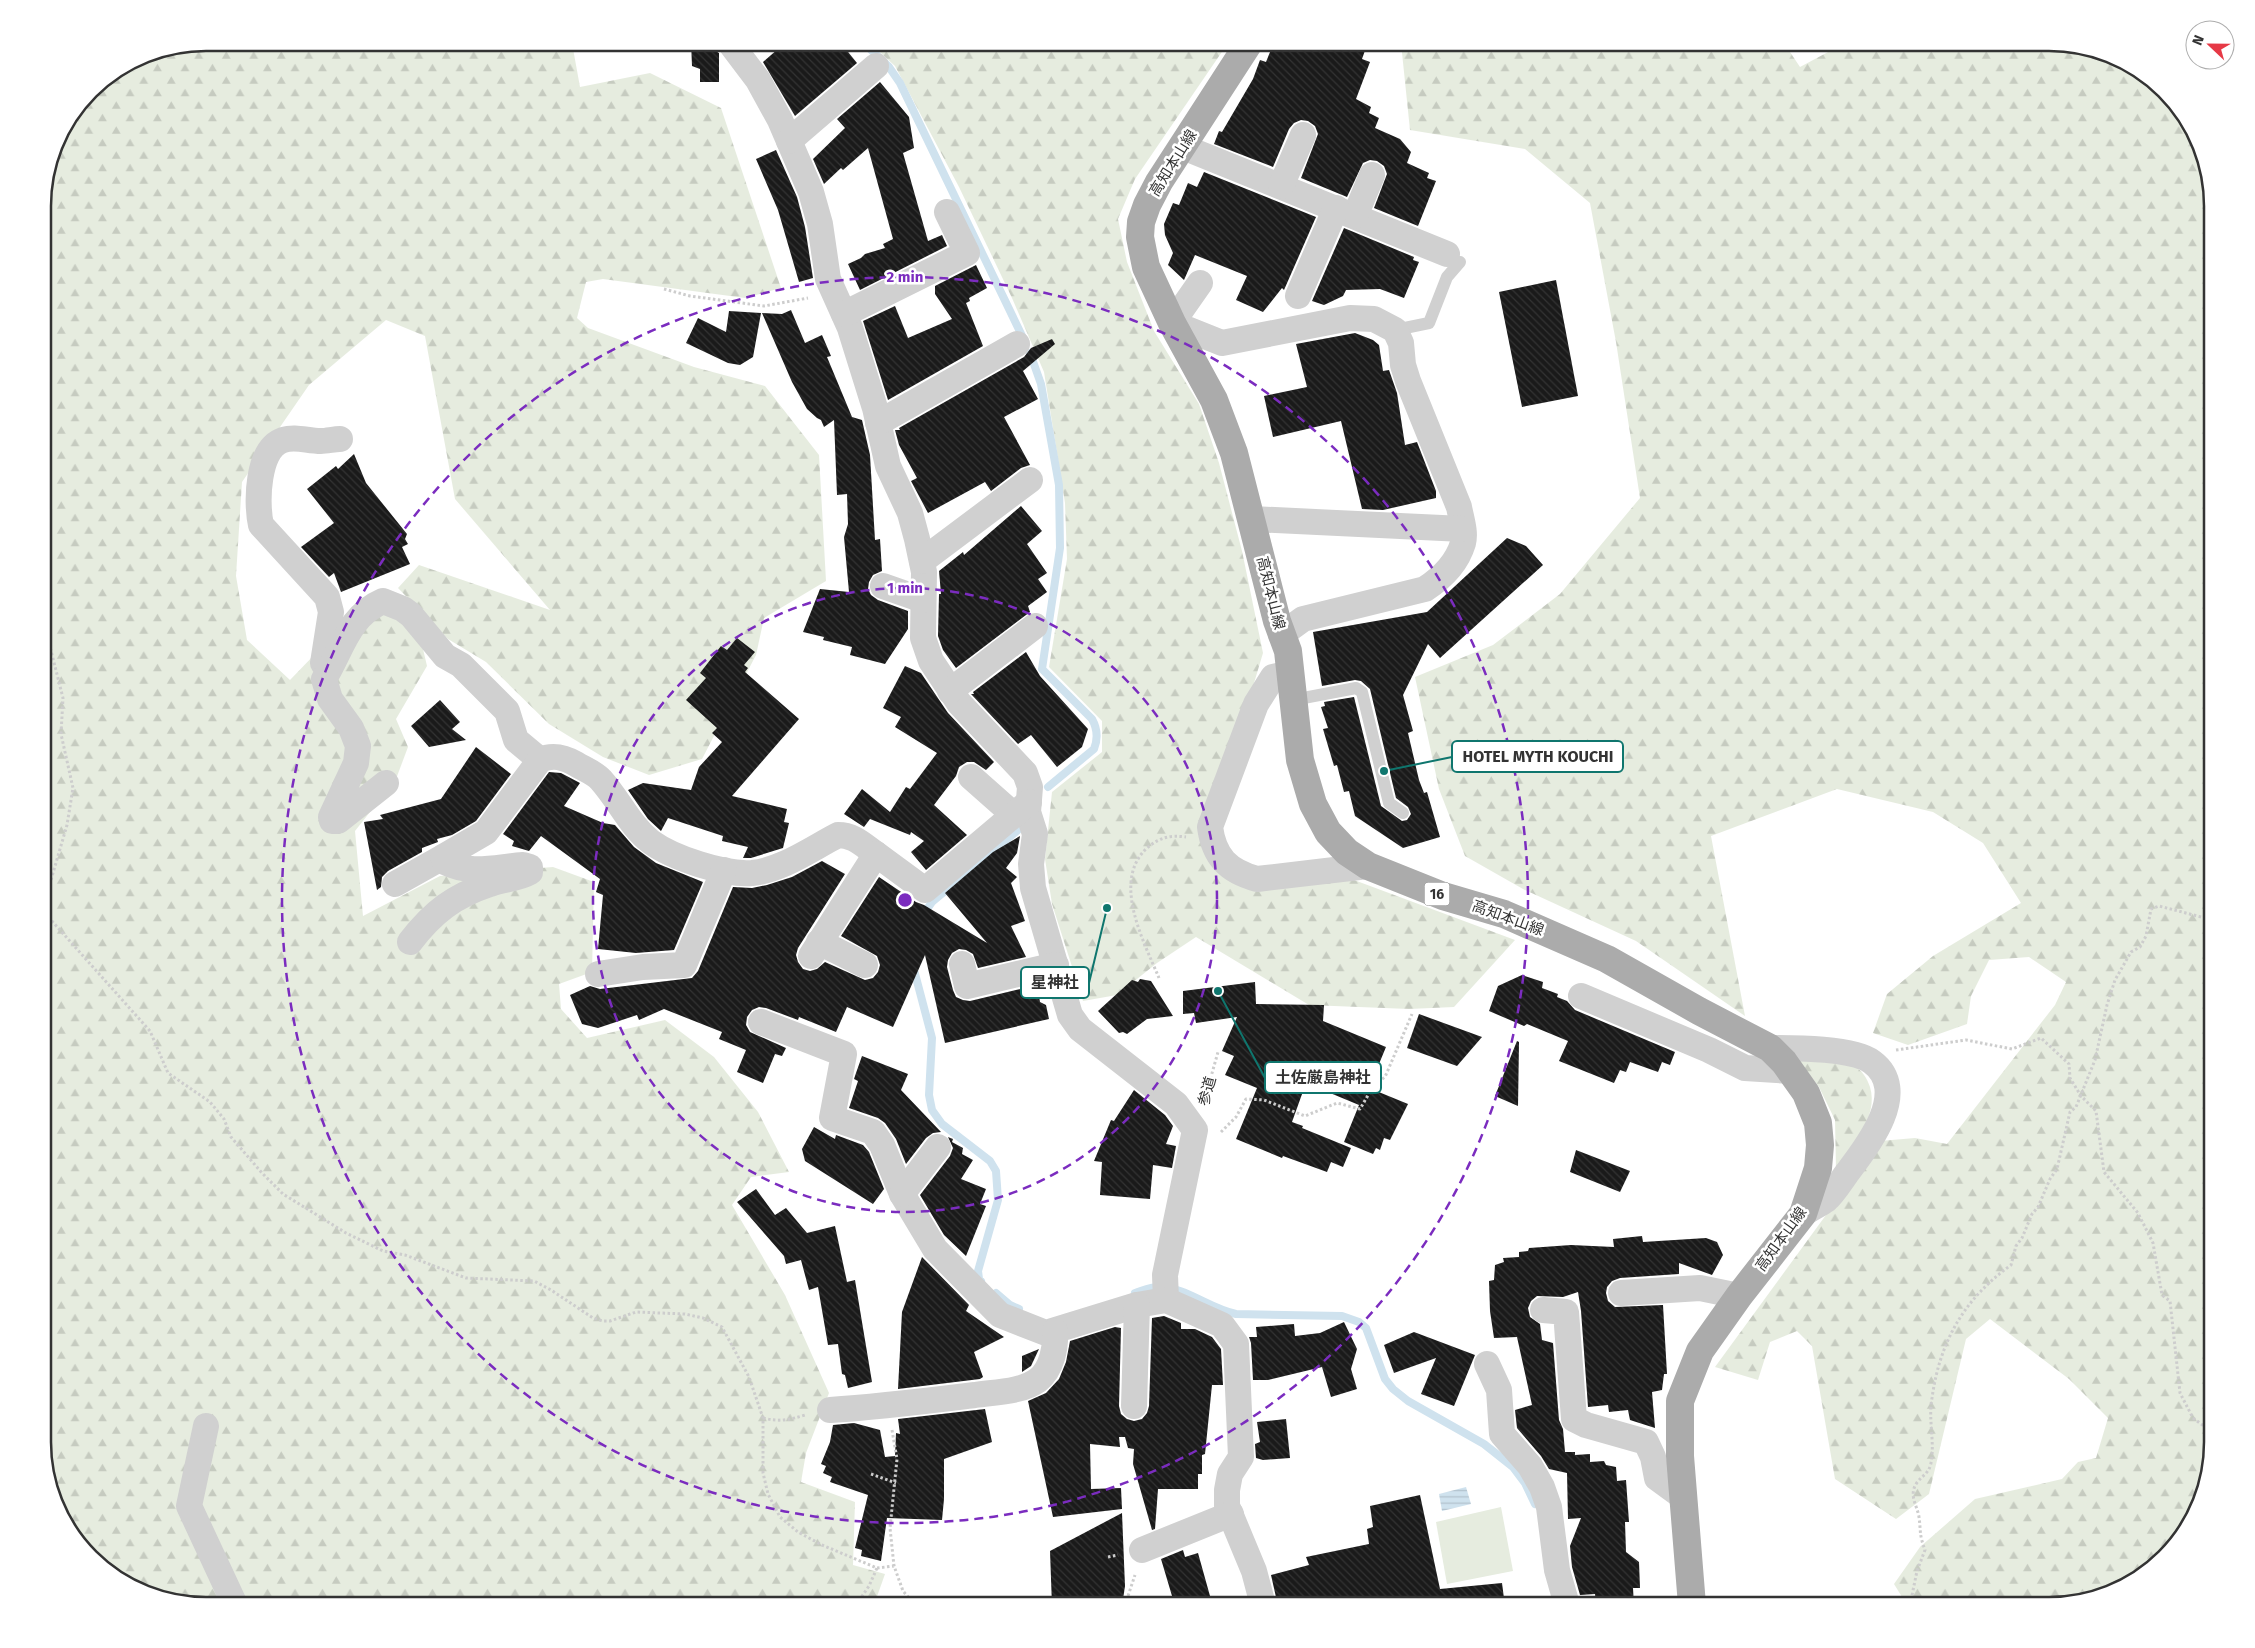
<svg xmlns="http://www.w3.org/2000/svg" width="2255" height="1648" viewBox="0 0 2255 1648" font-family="'Fira Sans','Noto Sans JP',sans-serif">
  <defs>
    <pattern id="forest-firs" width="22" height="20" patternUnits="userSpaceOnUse" patternTransform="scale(1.25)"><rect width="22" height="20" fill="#e6ecdf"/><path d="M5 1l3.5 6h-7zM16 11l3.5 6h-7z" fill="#c6cbc0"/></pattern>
    <pattern id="water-rules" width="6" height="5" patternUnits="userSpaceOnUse" patternTransform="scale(1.25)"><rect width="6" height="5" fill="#cfe2ee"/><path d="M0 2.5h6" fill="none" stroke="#b2c2cd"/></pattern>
    <pattern id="building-back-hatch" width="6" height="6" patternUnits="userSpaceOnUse" patternTransform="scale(1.25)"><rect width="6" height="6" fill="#1a1a1a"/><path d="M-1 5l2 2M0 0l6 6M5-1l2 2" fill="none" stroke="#333"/></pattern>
  </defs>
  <rect width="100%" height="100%" fill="#fff"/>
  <g fill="url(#forest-firs)">
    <path d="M206,43H572L580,87L650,73L721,108L781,288L745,298L603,279L586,282L577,318L588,328L694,367L765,386L819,455L826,581L764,618L756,655L702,759L649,775L603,757L549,724L486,662L448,639L398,588L419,565L550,610L455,499L425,336L386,320L309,385L242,482L236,576L247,640L290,680L344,624L382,610L403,619L423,649L427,666L396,719L408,747L396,779L355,831L363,916L440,876L553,867L594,882L592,972L559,984L561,1009L587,1038L665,1020L714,1057L758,1112L789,1172L751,1177L732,1205L785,1295L829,1393L806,1453L801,1482L855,1502L853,1565L885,1574L874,1605H206L154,1597L107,1572L59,1515L43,1453V195L55,143L91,90L144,55Z"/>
    <path d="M870,43H1228L1135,179L1118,219L1127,262L1154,331L1199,404L1219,463L1242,551L1263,653L1251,693L1198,834L1211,863L1346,877L1515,940L1454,1007L1409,1009L1309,1005L1196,937L1157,963L1117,995L1083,1001L1052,904L1045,859L1052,792L1102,752V721L1049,667L1067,559L1065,503L1044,372L1012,298L959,187L895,66Z"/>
    <path d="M1401,43H1784L1800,67L1845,43H2049L2101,51L2148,76L2196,133L2212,206V1442L2204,1494L2179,1541L2122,1589L2049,1605H1907L1894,1584L1920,1547L1975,1499L2062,1479L2078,1462L2096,1458L2108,1418L2069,1379L1990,1319L1966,1339L1929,1494L1896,1519L1835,1479L1812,1346L1797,1331L1770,1342L1758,1380L1715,1367L1880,1141L1915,1138L1947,1144L2055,1005L2066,982L2029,957L1989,960L1971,996L1967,1024L1908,1045L1873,1033L1887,994L1933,956L2021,903L1983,843L1933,812L1837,789L1711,836L1745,1016L1636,941L1523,889L1465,856L1439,789L1415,677L1493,645L1560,594L1640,498L1616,342L1590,203L1525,149L1410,130Z"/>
    <path d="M1796,1057C1810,1059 1842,1061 1854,1066C1862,1070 1867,1078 1870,1087C1879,1117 1852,1145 1836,1169L1835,1120L1819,1087Z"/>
  </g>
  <path fill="#e6ecdf" d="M1501,1507L1513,1571L1447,1584L1436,1522Z"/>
  <path fill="url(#water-rules)" d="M1466,1487L1471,1504L1442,1511L1439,1494Z"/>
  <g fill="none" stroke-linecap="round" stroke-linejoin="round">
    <g stroke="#cfe2ee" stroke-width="8">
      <path d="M864,43L889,67L900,83L1024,340"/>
      <path d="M1030,353L1041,384L1059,485L1060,548L1042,669L1092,719C1097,728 1098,739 1094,749L1048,787"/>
      <path d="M923,915L932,902L1018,830"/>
      <path d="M913,966L932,1038L929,1095L932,1110L942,1124L990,1161L996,1171L998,1200L978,1271L979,1279L981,1281"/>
      <path d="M996,1293L1010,1305L1019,1309"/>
      <path d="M1135,1293C1142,1291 1150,1287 1158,1287C1186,1287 1208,1308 1236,1314L1342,1316L1359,1322L1366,1328L1385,1379L1393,1389L1408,1401L1484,1444L1513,1467L1525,1483L1535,1504"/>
    </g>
  </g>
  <g fill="url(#building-back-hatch)">
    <path d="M691,42H713L714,50L719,53V82H700V69L692,66Z"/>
    <path d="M786,42H840L857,63L795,116L763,62Z"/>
    <path d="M1274,42H1368L1362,59L1370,62L1356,99L1371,107L1369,113L1379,118L1375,128L1400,139L1411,152L1407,163L1429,173L1427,178L1436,181L1418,226L1374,208L1387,174L1384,166L1377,161L1370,160L1363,163L1347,197L1301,178L1318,134L1315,126L1308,121L1301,120L1294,123L1289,129L1273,167L1214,144L1219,131L1222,132L1253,79L1260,60L1266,62Z"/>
    <path d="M880,82L909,117L914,148L903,153L928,241L942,235L947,246L860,290L848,264L861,258L865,254L885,248L883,244L893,239L868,148L843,170L841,168L824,184L813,159L845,128L837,119Z"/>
    <path d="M776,150L797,197L805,227L813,278L799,282L778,210L756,159Z"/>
    <path d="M1204,172L1316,217L1284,290L1282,288L1263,312L1236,300L1247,276L1195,255L1184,280L1168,265L1173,253L1165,235L1164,224L1173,203L1179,205L1188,183L1197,187Z"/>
    <path d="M1344,228L1414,257L1413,260L1419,262L1404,298L1380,289L1346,290L1343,296L1324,305L1312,301Z"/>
    <path d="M976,265L987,288L969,298L970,301L966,303L983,346L888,400L863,321L895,306L908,338L952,319L935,294V286Z"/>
    <path d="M1556,280L1578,396L1522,407L1499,292Z"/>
    <path d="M791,310L805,343L822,335L831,356L827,357L852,417L862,420L870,455L875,540L880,539L882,571L873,575L869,582L868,589L871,595L878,600L908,611V629L885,664L850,655L852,647L823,640L824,637L803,632L820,589L849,592L844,537L848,524L847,494L837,495L834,420L824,427L821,420L817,418L807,409L792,382L762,313L782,314Z"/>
    <path d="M729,311L761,313L753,357L740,365L728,363L686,343L698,318L726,332Z"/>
    <path d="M1355,333L1373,340L1379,345L1383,371L1389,370L1397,393L1405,445L1417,442L1436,491V498L1383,510L1362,509L1341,421L1273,437L1264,396L1307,387L1296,344Z"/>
    <path d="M1052,339L1055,344L1023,371L1038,399L1004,417L1030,465L1021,468L991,491L985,482L928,513L911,481L917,478L899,445L895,430H900L899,428L1024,357L1031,348Z"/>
    <path d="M354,454L366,483L407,534L405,539L408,544L402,547L410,564L341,592L334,573L329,577L301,547L334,523L307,489L336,466L338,469Z"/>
    <path d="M1021,506L1042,531L1027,544L1047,573L1038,579L1047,592L1028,606L1030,612L956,668L943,650L938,636L939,594H941L939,571L963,552L964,555Z"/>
    <path d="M1507,538L1526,546L1543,565L1440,658L1428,644L1403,695L1413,731L1408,733L1419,780L1424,793L1427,792L1440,837L1403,848L1355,816L1349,791L1344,792L1337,765L1334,766L1323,729L1328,728L1321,707L1325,706L1324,702L1354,697L1381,806L1402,821L1407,820L1411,814L1408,807L1396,798L1370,689L1361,681L1355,680L1322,686L1313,632L1427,612Z"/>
    <path d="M737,638L755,652L744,665L748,668L745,672L799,719L732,796L787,809L784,822L789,823L783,848L751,858H743L748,847L722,841L723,836L668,818L661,831L648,819L628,790L643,783L691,790L699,767L722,742L712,733L717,728L686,700L706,678L700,673L721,646L727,650Z"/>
    <path d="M1026,652L1040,676L1088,729L1082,747L1057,767L1031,735L1018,744L971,694H974L973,692Z"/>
    <path d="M905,666L921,673L948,713L994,762L986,770L974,762H967L959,767L956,776L934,805L967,835L926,870L911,852L924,841L911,832L910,835L870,819L864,827L844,814L862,789L890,812L906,787L910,789L937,753L895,727L901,717L883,708Z"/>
    <path d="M440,700L460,722L452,729L466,740L429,747L411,726Z"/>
    <path d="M476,747L511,774L476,821L452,835L437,839L438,842L422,848V852L388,871L382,877L381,887L377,890L364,822L383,819L380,815L441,799Z"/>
    <path d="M549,772L561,773L580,783L564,806L603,823L615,825L634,847L656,863L703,882L674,950L636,953L598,949L603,895L596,892L600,879L541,836L529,851L512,846L514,841L503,834Z"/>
    <path d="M1020,836L1017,853L1006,868L1017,877L1011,883L1025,921L1011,926L1026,957L978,968L973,954L966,950L959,949L952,953L948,960L947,967L953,990L956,997L963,1000L970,1001L1037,985L1040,1002L1046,1005L1049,1019L945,1043L925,955L893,1027L847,1007L836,1032L799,1017L798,1020L766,1008L759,1007L752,1010L747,1017L746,1025L750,1032L786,1048L782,1056L775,1054L763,1083L737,1072L746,1050L719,1039L722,1032L664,1009L639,1020L637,1015L598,1028L582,1024L570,995L590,986L600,989L692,978L698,971L733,887L752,888L767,885L792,877L822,861L845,874L798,948L796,955L798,962L803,969L810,971L817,969L825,962L865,980L873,978L878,972L880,965L877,956L841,936L879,877L916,902L924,905L987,943L945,893L993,852Z"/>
    <path d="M1522,975L1543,982L1542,988L1558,994L1557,997L1567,1001L1575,1010L1675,1052L1670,1065L1662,1062L1658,1072L1630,1062L1626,1072L1620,1070L1614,1083L1559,1061L1568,1041L1527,1024L1524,1026L1489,1011L1498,986Z"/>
    <path d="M1140,979L1151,981L1173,1016L1147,1019L1127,1034L1123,1032L1119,1033L1098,1011L1132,980L1138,982Z"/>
    <path d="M1255,982L1256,1004L1324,1005L1323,1021L1386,1047L1369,1088L1408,1104L1390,1140L1384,1138L1380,1150L1376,1148L1373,1154L1344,1142L1359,1105L1306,1083L1292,1122L1303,1126L1302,1128L1351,1148L1343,1167L1331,1162L1327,1172L1283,1156L1282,1158L1236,1139L1257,1088L1225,1075L1234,1056L1222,1051L1237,1017L1196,1023L1194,1013L1183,1014V991Z"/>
    <path d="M1419,1014L1482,1037L1457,1066L1407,1048Z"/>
    <path d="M1517,1041L1519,1042L1518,1106L1495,1096Z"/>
    <path d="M862,1056L908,1074L901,1090L941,1132L933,1133L926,1138L906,1164L896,1139L885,1123L878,1118L849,1108L858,1081L854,1079L856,1073Z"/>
    <path d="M1134,1090L1165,1115L1173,1126L1166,1144L1176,1146L1172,1168L1153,1165L1150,1199L1100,1195L1102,1162L1094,1161L1111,1120L1114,1121Z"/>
    <path d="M814,1127L835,1139L836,1135L863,1145L869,1152L884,1189L873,1204L805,1161L802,1149Z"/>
    <path d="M948,1137L953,1139L952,1142L963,1148L962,1154L973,1160L961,1179L986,1189L980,1204L986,1206L966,1256L944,1235L920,1195L950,1156L953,1148Z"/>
    <path d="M1576,1150L1630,1171L1620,1192L1570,1172Z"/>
    <path d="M756,1189L775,1215L786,1208L807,1233L835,1226L847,1282L855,1280L872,1382L848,1388L845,1375L842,1374L838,1344L828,1345L818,1287L809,1290L801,1260L786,1264L784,1256L737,1202Z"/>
    <path d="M1642,1236L1643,1242L1706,1238L1717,1242L1723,1255L1712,1275L1679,1263V1274L1620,1278L1612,1281L1607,1287L1606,1293L1608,1301L1615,1307L1663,1305L1667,1374H1664L1662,1390L1652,1392L1655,1428L1630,1420L1628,1410L1609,1412L1608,1405L1588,1407L1581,1311L1578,1292L1563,1297L1537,1296L1531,1301L1528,1308L1530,1317L1540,1324L1542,1340L1553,1343L1559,1420L1563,1429L1565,1452H1575V1455L1590,1454V1462L1604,1461L1606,1465L1616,1467L1617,1481L1626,1480L1629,1522H1625L1626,1552L1639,1562L1640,1588H1633L1634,1606H1596L1595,1594L1580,1595L1572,1567L1570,1546L1581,1518L1568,1519L1567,1473L1549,1469L1541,1456L1517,1428L1515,1410L1532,1405L1517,1337L1494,1338L1490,1311L1489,1281L1494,1280L1495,1265L1504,1262L1503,1258L1519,1257V1252L1528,1251L1529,1248L1571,1245L1614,1247L1613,1239Z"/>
    <path d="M922,1257L969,1305L966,1311L1004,1337L974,1352L983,1377L980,1379L898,1389L902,1312Z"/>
    <path d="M1164,1316L1181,1323V1329H1195L1212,1337L1221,1349L1223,1385H1212L1205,1454L1202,1455V1474H1198V1489H1158L1155,1529L1152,1530L1133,1464L1134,1449L1128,1448L1125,1437H1119L1120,1447L1090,1444L1091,1489L1121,1488L1122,1509L1053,1517L1028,1401L1046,1393L1059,1379L1066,1362L1070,1341L1115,1327L1121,1328L1119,1406L1121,1414L1127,1419L1134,1421L1142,1419L1147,1413L1149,1406L1152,1318Z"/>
    <path d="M1344,1322L1357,1349L1351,1369L1357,1389L1331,1397L1322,1367L1268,1380H1253L1251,1343L1249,1337H1257L1256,1327L1294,1324L1295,1336L1320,1333Z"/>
    <path d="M1414,1332L1475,1355L1454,1406L1421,1394L1436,1358L1394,1373L1384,1345Z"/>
    <path d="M1039,1349L1031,1366L1022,1372V1356Z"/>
    <path d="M985,1409L992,1442L944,1459V1499L942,1520L887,1518L881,1561L861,1556L862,1550L855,1548L868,1495L830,1482L832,1477L823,1473L826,1466L821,1464L830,1442L833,1425L854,1423L880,1430L885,1457L895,1456L896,1433L900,1434L898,1419Z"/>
    <path d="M1286,1419L1290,1458L1263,1460L1256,1458L1255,1444L1260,1442L1257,1422Z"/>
    <path d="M1420,1495L1440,1589L1502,1583L1505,1606H1278L1271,1575L1309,1565L1306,1557L1369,1544L1367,1529L1373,1527L1370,1506Z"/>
    <path d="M1122,1513L1125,1586L1122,1606H1052L1050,1551Z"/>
    <path d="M1183,1550L1185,1557L1198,1553L1210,1596L1175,1606L1161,1559Z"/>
  </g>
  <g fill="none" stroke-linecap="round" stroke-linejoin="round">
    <g stroke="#cdcdcd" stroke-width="3" stroke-dasharray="2.5 2.5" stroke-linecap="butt">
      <path d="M621,44L623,43"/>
      <path d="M664,289L690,296L764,306L808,298"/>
      <path d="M43,619L63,698L61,734L73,788L67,825L46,897L51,920L150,1031L168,1073L210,1102L224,1119L231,1137L262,1173L283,1194L346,1233L383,1251L405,1255L466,1278L534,1281L551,1290L593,1318L603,1321H610L636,1312L685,1314L703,1318L722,1327L749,1377L763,1418V1473L768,1494L780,1517L798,1532L822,1545L877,1568L894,1566L903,1591L915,1605"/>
      <path d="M1159,978C1144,942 1111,881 1147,848C1160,837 1170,835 1186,837"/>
      <path d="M1896,1050L1966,1040L2012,1049L2041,1038L2069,1064L2070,1078L2081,1096L2096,1111L2104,1172L2138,1213L2153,1243L2162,1295L2170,1301L2180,1393L2193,1418L2212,1432"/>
      <path d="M1205,1098L1218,1052"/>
      <path d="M1221,1132L1236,1117L1246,1099L1264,1100L1305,1116L1337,1103L1360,1109L1374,1085L1385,1077L1412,1014"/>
      <path d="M763,1418C779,1422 789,1420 805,1415"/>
      <path d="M892,1430L897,1459L890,1528L894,1566"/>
      <path d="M871,1474L896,1483"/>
      <path d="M1108,1557L1118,1555"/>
      <path d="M856,1605L869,1586L877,1568"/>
      <path d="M1132,1605L1128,1596L1135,1575"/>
      <path d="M1910,1605L1917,1571L1925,1550C1919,1534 1921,1532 1919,1517C1917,1505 1909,1496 1916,1484C1921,1476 1929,1474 1931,1463C1935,1442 1928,1419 1932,1398C1940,1341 1964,1299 2011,1265L2016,1246L2022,1238L2032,1214L2038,1207L2050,1179L2057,1169L2070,1112L2076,1107L2095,1060L2107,1005L2115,980L2131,952L2140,947L2146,936L2151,909L2159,906L2205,918L2212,916"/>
    </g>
    <g stroke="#d0d0d0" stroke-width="12">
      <path d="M1395,330L1429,323L1447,277L1460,262"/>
      <path d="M1293,700L1356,688L1362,692L1389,803L1403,813"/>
    </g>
    <g stroke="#d0d0d0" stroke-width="26">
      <path d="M730,43L758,80L780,120L811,192L820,224L828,279L850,328L875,408L888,466L910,513L917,539L924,572L923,638L931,661L959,703L1025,773L1030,787L1028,812L1035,834L1031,864L1033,888L1070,1015L1080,1029L1176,1104L1195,1130L1165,1275L1166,1300"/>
      <path d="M789,141L876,66"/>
      <path d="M1183,147L1447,254"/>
      <path d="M1281,186L1303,135"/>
      <path d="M1355,216L1372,175"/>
      <path d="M1200,283L1172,323L1222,343L1350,318L1374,319L1395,330L1401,343L1403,365L1408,381L1459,507C1461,518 1466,532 1463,543C1457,563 1442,578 1425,589L1303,619L1281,635"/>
      <path d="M1298,296L1336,208"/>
      <path d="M844,314L967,253L947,212"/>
      <path d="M878,423L1017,344"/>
      <path d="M1252,519L1463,529"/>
      <path d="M922,561L1030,480"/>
      <path d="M883,586L923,600"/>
      <path d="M323,663L331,612L327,597L261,525C256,503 257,449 283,440C296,436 307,441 321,441C327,441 334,439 340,439"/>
      <path d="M1291,673L1273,677L1256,704L1210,827C1214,857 1228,871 1257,879L1368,866"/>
      <path d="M950,691L1035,626"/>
      <path d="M971,777L1014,815"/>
      <path d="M386,783L338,821H332L331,817L356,763L358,746L351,728L330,699L324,679C342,650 348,616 383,601L403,609L411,615L445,656L461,665L507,711L516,740L540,760"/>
      <path d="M395,884L443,857"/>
      <path d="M410,942C433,912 454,896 490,884C503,879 518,879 530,872V867L523,865C495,867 471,875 445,862L443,857L486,832L540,760C553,754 564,757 576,764C584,769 595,773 601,780C619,800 630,826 651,842C673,858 724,875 752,873C782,870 811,849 838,835C854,835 863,845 876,854"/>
      <path d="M819,942L865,965"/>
      <path d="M811,956L876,854L925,890L1029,802"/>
      <path d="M962,964L967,986L1056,965"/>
      <path d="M598,974L643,967L684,965L724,870"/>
      <path d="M1581,996L1709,1050L1745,1068L1790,1071"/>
      <path d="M761,1022L844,1054L832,1118L873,1132L882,1145L902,1194L935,1249L1000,1315L1046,1333L1137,1305L1166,1300L1222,1325L1236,1344L1241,1457L1230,1474L1227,1490V1506L1254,1571L1263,1605"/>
      <path d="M1770,1048C1794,1048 1854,1048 1872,1062C1911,1091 1867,1147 1847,1173C1841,1181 1834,1193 1826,1200C1819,1205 1810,1209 1803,1214"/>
      <path d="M902,1194L938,1147"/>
      <path d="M1621,1293L1700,1288L1739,1296"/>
      <path d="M1543,1310L1566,1312L1574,1419L1586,1425L1646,1442L1653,1457L1657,1478L1683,1497"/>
      <path d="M1487,1364L1499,1390L1502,1434L1530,1466L1542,1487L1549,1507L1557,1570L1567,1605"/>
      <path d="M1134,1406L1137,1305"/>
      <path d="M830,1410C879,1407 926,1401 975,1395C995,1392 1022,1392 1038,1380C1052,1369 1056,1347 1055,1331"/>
      <path d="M206,1426L189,1506L235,1605"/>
      <path d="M1142,1550L1231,1514"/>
    </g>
    <path stroke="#ababab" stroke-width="28" d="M1249,43L1159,182L1147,205L1141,222L1140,237L1146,267L1172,323L1214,400L1234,453L1277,621L1288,651L1300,760L1313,804L1328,832L1347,852L1368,866L1443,896L1504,914L1607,959L1699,1011L1770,1048L1784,1062L1806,1093L1818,1123L1820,1145L1818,1168L1803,1214L1739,1296L1700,1351L1680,1401V1456L1692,1605"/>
  </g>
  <g fill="none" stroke="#7b2cbf" stroke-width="2.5" stroke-dasharray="9 6">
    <circle cx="905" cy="900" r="312"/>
    <circle cx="905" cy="900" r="623"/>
  </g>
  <g text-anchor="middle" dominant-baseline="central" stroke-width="5" stroke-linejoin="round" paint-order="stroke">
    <rect fill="#fff" stroke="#707070" stroke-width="1" x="1424.5" y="882.5" width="25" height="23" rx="4"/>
    <g font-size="14" font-weight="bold" fill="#333">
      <text x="1437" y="894">16</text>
    </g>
    <g font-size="15" fill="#333" stroke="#fff">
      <text transform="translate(1173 163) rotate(-58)">高知本山線</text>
      <text transform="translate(1271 593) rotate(76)">高知本山線</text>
      <text transform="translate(1508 918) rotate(20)">高知本山線</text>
      <text transform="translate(1207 1091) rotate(-74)">参道</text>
      <text transform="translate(1781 1239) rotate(-54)">高知本山線</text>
    </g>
  </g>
  <path d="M0 0H2255V1648H0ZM206 51H2049A155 155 0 0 1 2204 206V1442A155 155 0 0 1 2049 1597H206A155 155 0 0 1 51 1442V206A155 155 0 0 1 206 51Z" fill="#fff" fill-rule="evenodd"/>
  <path fill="none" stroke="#333" stroke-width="2.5" d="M206 51H2049A155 155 0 0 1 2204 206V1442A155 155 0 0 1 2049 1597H206A155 155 0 0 1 51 1442V206A155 155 0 0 1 206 51Z"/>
  <circle cx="905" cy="900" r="8" fill="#7b2cbf" stroke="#fff" stroke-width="2.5"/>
  <g font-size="15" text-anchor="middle" font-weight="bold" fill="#7b2cbf" stroke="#fff" stroke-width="5" stroke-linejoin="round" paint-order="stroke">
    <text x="905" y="282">2 min</text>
    <text x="905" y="593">1 min</text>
  </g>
  <path fill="none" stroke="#0f766e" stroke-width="2" d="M1384 771L1452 757M1107 908L1089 983M1218 991L1265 1078"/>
  <g fill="#0f766e" stroke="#fff" stroke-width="2">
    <circle cx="1384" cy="771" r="5"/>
    <circle cx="1107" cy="908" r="5"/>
    <circle cx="1218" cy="991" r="5"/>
  </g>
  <g fill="#fff" stroke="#0f766e" stroke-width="2">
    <rect x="1452" y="741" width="171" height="31" rx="5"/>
    <rect x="1021" y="967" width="68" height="31" rx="5"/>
    <rect x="1265" y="1062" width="116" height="31" rx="5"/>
  </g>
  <g font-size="16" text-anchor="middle" font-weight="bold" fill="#333">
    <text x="1538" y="762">HOTEL MYTH KOUCHI</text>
    <text x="1055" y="988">星神社</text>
    <text x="1323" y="1083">土佐厳島神社</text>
  </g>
  <g transform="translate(2210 45) rotate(292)"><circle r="24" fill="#ffffff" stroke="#adadad"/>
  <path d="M0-4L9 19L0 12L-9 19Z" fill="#e63946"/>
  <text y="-8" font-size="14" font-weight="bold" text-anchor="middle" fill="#333333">N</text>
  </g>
</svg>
